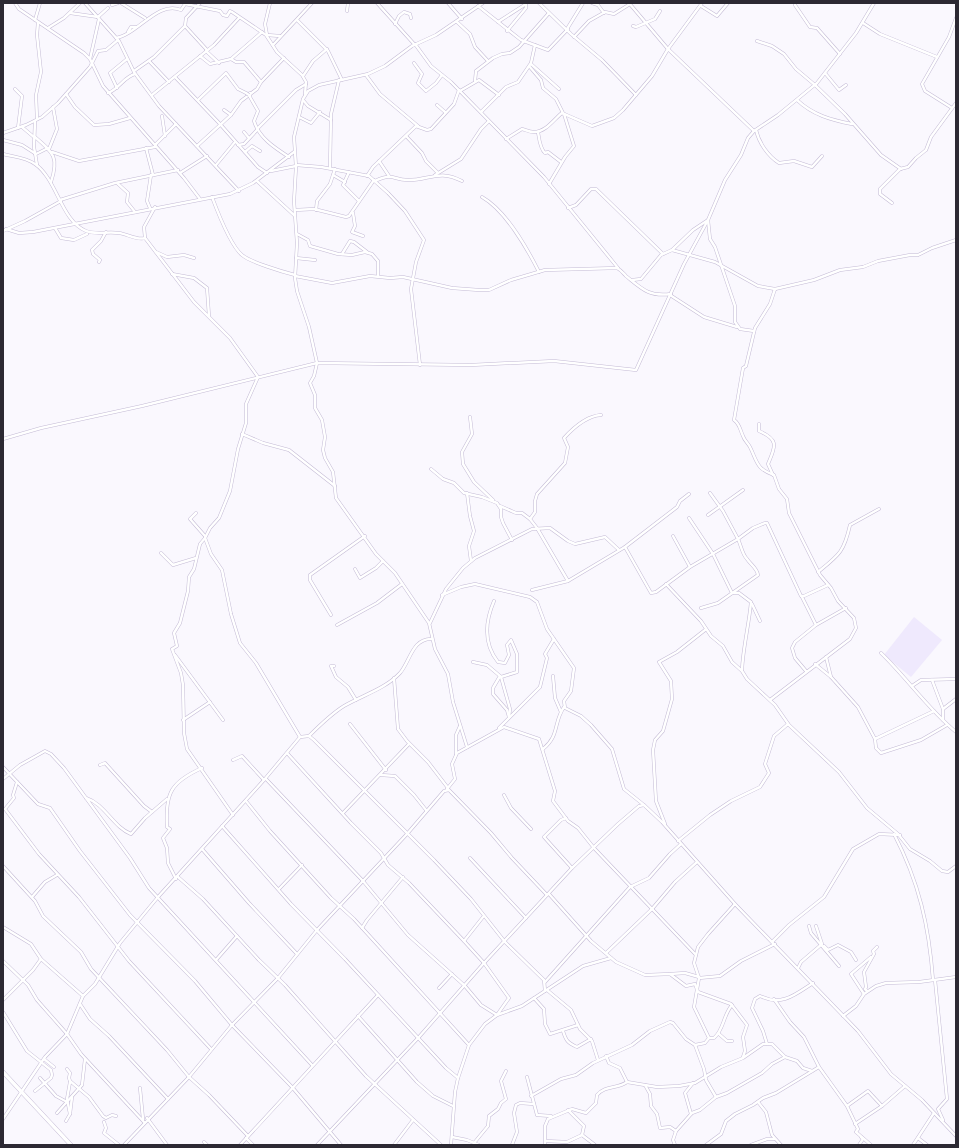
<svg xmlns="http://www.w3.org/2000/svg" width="959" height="1148" viewBox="0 0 959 1148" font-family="Helvetica,sans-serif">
  <rect width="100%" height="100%" fill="#faf8fe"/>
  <path fill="#efe9fd" d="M914,617L942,640L911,677L884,655Z"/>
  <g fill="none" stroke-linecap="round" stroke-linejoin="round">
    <defs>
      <g id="street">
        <path d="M15,3L19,9L84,53L90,59L103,86L184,178L200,199"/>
        <path d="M85,3L119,41L134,72L159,106L239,191"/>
        <path d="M112,3V5L118,3"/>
        <path d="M121,3L145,18"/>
        <path d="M200,3L186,18L185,26L207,50"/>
        <path d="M377,3L415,45"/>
        <path d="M448,3L462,19"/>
        <path d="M539,3L571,34L602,60L636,95"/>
        <path d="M592,3L598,5L604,13"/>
        <path d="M629,3L668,49L754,131"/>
        <path d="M795,5L810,27L817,28L840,54"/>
        <path d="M478,6L521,40L548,50L568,29"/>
        <path d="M701,6L717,16L728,3"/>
        <path d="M347,11L348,3"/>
        <path d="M70,13L98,17L108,8"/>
        <path d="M35,20L40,3"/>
        <path d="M297,20L328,51L342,80"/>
        <path d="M457,22L470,34L475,47L488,61"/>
        <path d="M498,22L526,4"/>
        <path d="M863,23L880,34L937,57"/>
        <path d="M395,24L399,16L404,12L410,14L411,18"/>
        <path d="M633,26L636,27L655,19L660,11"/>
        <path d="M48,28L64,18L80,3"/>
        <path d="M567,29L583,3"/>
        <path d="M507,31L526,8V3"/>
        <path d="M128,32L131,27H136"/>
        <path d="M267,35L265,24L270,3"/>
        <path d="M267,35L280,36"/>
        <path d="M574,37L589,21L605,12L614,14L630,4"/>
        <path d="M116,38C138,34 158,0 181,10L185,4L220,11L223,15L227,16L230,11L232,12L266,35L277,52L302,75L306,82L305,94"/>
        <path d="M757,41L772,46L784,54L796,69L815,85L845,114L881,155L901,169"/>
        <path d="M415,44L431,66L451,82L544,177L618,268"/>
        <path d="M273,45L312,3"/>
        <path d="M206,51L219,63"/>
        <path d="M200,56L210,64L231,59L262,32"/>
        <path d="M90,59L99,19"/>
        <path d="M231,59L236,62H244L261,82"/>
        <path d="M149,61L169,82"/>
        <path d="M414,63L422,74L418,83L426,91L436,83L442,75"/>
        <path d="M531,64L559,89"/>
        <path d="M529,66L541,80L543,88L556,99L563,113"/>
        <path d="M134,71L154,57L185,26"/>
        <path d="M825,73L839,90L846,85"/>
        <path d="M366,75L380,94L418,126"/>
        <path d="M303,76L313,61L327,49"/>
        <path d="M175,77L220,124L258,167L267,173"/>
        <path d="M475,81L476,71L493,58L502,54L510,53L519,47L549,13"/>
        <path d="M117,88L110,73L127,59"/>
        <path d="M15,89L22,96L18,128"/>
        <path d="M460,91L479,80L499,95"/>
        <path d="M108,93C119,89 125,76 135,74"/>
        <path d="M250,93V97L258,111L254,121C259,138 275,148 289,157"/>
        <path d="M66,94L75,107L94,125L109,124L130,118"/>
        <path d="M152,95L214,45L239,18"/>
        <path d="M198,100L226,73L238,89L246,93"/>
        <path d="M303,100L308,106L331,120"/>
        <path d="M797,100C813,115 831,120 852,124"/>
        <path d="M437,105L445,112"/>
        <path d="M952,108L925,91L922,84L949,37L956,18"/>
        <path d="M224,110L231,115"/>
        <path d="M481,112L506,87L518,82L531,63L535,45"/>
        <path d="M162,116L165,136"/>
        <path d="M299,117L311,123L320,112"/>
        <path d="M37,119L36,95L41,72L37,35L38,22"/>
        <path d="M35,121L34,147L37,165"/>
        <path d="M22,127L35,138"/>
        <path d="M257,129L296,90L306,84"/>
        <path d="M756,130C759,143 768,156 779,163L794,161L812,167L822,156"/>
        <path d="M244,132L249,138"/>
        <path d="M538,132C539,138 540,149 545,153L548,152L561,162"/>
        <path d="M3,133L26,125L42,117L58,103L90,67L98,51L106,50L118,40"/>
        <path d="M406,136L422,153L426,161L437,172"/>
        <path d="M35,137C54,153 59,158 51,182"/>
        <path d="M506,139L522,129C526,130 529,132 534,132C546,132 554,119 562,113L592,126L614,118L623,110L652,76L668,49L702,3"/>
        <path d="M3,140L22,145L36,154L48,148"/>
        <path d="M155,145L176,124"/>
        <path d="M238,145L244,144L257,130"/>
        <path d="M197,146L231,115L241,101L257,89L261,82L284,58"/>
        <path d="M146,148L153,175"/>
        <path d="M49,149L57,129L53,107"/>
        <path d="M52,152L79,161L155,147"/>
        <path d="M245,152L252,146L260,151"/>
        <path d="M3,154C14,157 25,157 35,164C57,179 61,221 86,231C96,235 108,231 119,233C127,234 138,241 145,238"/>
        <path d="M379,161L389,176"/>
        <path d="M216,165L235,142"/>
        <path d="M296,165L321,167L369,176L388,193L405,211L424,240L416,262L411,289L420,365"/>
        <path d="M330,168L331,114L339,80"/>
        <path d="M271,171L296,166"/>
        <path d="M349,172L343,185L359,201"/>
        <path d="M180,173L207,156"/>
        <path d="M333,175L345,182"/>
        <path d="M435,175L461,159L481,129L488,122"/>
        <path d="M367,176L373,167L416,126L427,130L431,129L454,104L459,90"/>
        <path d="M257,181L295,216"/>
        <path d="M375,181C394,172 392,180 408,180C430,180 439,169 462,181"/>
        <path d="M117,183L128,193L127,202L135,212"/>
        <path d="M549,184L565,157L574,146L564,114"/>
        <path d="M212,197C218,213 230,245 242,255C250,262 283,272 295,275"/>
        <path d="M482,197C505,210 527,248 539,272"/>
        <path d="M60,200L115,183L178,170"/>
        <path d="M892,203L880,194V189L900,169L908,167L916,158L926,150L931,137L956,103"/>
        <path d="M150,208L147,201L151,175"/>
        <path d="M568,208L576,205L591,189H596L663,254"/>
        <path d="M295,210L314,209L346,217L349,216L374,180"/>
        <path d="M316,210L317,201L330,184L335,169"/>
        <path d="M353,213L355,226L352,232L363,236"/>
        <path d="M55,228L61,238L74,240L87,234"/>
        <path d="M6,229L19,233L33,232L230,194L253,183L294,152"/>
        <path d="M3,231L25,221L61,201"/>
        <path d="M297,234L308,240L310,246L338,254L352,255L365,252L372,254L378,261V276"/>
        <path d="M672,250L715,262L758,286L775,289L814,280L840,270L863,267L878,261L910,255H918L932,248L956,240"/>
        <path d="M156,252L167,257L184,255L194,258"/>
        <path d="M342,254L350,241L354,242L367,252"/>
        <path d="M296,258L315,260"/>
        <path d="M99,262L100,260L93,254L92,250L101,241L106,232"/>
        <path d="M172,274L194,278L207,288L209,316"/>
        <path d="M295,276L332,283L370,276L390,278L403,277L452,288L479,290H489L511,280L545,270L617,268C621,270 623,273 626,276C642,289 649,297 671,294"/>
        <path d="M632,280L641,279L661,255L672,250L693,230L708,220L710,239L715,247L735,306V322L740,329L754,331"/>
        <path d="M670,295L704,317L737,327"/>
        <path d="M470,417L472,434L462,452L463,464L474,482L493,500"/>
        <path d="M759,424V431C780,440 775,447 768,464L773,475"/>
        <path d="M242,434L263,443L289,450L335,486"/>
        <path d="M3,439L41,428L142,406L317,363L471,365L554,361L636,370L684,264L708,220L725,180L741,155L748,138L754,131L778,115L817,83L856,33L874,3"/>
        <path d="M431,469L443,479L454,483L464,493L482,497L497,503L501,509V517L503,523L512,540"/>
        <path d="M467,493L470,516L474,531L469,546L471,561"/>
        <path d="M689,494L680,501L677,507L625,547L651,593L656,592L690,567L738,539L723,511L710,493"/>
        <path d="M500,506L516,513H522L530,519L537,528L568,581L625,547"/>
        <path d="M196,513L190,519L205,536"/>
        <path d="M708,515L743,490"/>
        <path d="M689,518L713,554L732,593H739L751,602C749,625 743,647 742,670"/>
        <path d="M530,519L535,512V501L537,494L565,463L568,447L564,438C574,427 586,416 601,415"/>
        <path d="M673,536L690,567"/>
        <path d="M205,538L200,544L194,569L189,577L188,591L180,623L174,633L177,646L172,649L181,673L183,685L184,733L187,749L233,815"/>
        <path d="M161,553L173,565L196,558"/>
        <path d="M355,569L360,578L376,568L383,561"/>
        <path d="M818,572C839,555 844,552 850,525L879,509"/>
        <path d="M666,584L701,621L711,636L723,646L732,662L742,671L747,679L775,705L789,725L839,772L867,808L898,834L910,849L930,861L942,871L948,872L956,866"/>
        <path d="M532,590L568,581"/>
        <path d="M442,595L461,587L475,584L530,597L537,602L547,629L574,668L571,691L564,701L565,708L581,716L591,725L612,749L624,789L644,805"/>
        <path d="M802,597L816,625L795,642L792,648L795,658L806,671"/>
        <path d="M494,601C485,622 483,643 498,662L505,663L509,655L507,645L511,640L517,654V672L501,677L510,709L509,717"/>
        <path d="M752,604L760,621"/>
        <path d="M701,608L718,603L758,575C757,568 751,565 747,559C742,554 741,545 738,539L753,528L765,523H767L801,596H804L828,585"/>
        <path d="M331,615L310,580V575L365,536"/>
        <path d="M430,623L446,589L463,568L475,558L532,529L550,528L568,541L575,544L605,537L619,550"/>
        <path d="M337,625L377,603L402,584"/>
        <path d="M816,625L846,608"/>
        <path d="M881,653C907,678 928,709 956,732"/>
        <path d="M175,655L223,720"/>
        <path d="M826,657L831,677"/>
        <path d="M473,662L487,665L500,676L493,688V694L507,710L509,717"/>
        <path d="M815,664L831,677L858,707L875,739L934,711"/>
        <path d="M334,666H331L336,677L348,687L356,700"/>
        <path d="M553,676L555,698L561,712"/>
        <path d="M394,678L398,729L407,741L428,762L448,788"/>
        <path d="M932,680L943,709V720"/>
        <path d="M912,686L921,680L956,679"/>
        <path d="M770,700L850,639L856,628L854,618L838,601L831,588L820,575L789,513L787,499L779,489L774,475C756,469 757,461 750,447C748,443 744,440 743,436C740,430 740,424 734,420L743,368L746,366L755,328L770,304L775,289"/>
        <path d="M943,709L956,699"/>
        <path d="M183,720L210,702"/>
        <path d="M350,724L386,770"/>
        <path d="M499,728L540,687L547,658L545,654L554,639"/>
        <path d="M309,736C320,725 331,714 344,706C363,695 385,689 400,673C410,662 412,638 432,639"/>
        <path d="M300,737L309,736L314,740L434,860L471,899L505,942L544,980L545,991"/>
        <path d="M875,739L876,748L881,753L921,740L947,725"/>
        <path d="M467,747L453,702L448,674L435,649L429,623L395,573L376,554L336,498L333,472L325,458L323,450L325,437L322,420L315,408V395L310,383L314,376L317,363L309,327L297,291L295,278L297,243L294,201L296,167L294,137L303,99L308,91L319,85L368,74L385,66L412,46L436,35L483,3"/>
        <path d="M543,749C560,735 553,723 564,707"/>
        <path d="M456,754V735L460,726"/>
        <path d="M233,760L242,756L264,780"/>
        <path d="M100,765L105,763L144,806L152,812"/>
        <path d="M3,767L38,804L50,808L80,851L130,915L195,981L232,1025L292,1087L341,1145"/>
        <path d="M381,775L395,776L414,795L426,810"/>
        <path d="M3,779L20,765L45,751L51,754L64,768L130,858L149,888L312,1065"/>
        <path d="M266,779L363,881L408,935L465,986L481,1005L497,1015L509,998L484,963L464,941L409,883L388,865L381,853L351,823L287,753"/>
        <path d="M17,782L13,795L14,798L5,809L39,854L79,897L129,961L211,1049"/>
        <path d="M447,789L455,779L452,764L457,753L504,727L539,739L555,791L553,801L568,821L578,828L594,848L696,955"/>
        <path d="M504,795L511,808L531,829"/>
        <path d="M86,798C105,804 113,827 131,834L145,818L167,799"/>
        <path d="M246,801L270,831L331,898L354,919L469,1045"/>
        <path d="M343,813L409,744"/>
        <path d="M566,818L561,820L544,837L572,868"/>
        <path d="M665,824L656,801L653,750L655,740L663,731L672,699L671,681L659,662L677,652L705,630"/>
        <path d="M222,826L291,904L345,959L446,1068L458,1078"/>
        <path d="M894,834C919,882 929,926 933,980"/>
        <path d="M678,841L710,815L731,801L760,787L769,773L765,764L774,736L788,724"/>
        <path d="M202,849L249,903L297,954"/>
        <path d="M470,858L526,918"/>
        <path d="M3,866L35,901L43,916L81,952L91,969L167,1050L189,1077L209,1095L248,1136"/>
        <path d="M178,877L203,899L259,960L285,985L366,1076L441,1145"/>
        <path d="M176,879L168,863L167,848L163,838L170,829L167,827C165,793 171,782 202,768"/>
        <path d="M279,889L302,865"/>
        <path d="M549,894L591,941L616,962L645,975L670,974L686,986L695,984L698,992L731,1004L747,1025L743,1037L745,1051L743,1057"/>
        <path d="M32,897L45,882L57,875"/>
        <path d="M809,926L811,933L839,966"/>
        <path d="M3,927L31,944L41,959L83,996"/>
        <path d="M362,928L367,920L403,877"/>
        <path d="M464,941L483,917"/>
        <path d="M773,941L789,925L824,897L853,849L879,834L900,835"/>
        <path d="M824,946L828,950L838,945L851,952L856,960"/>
        <path d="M606,953L652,909L675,882L697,862"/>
        <path d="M216,960L237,936"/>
        <path d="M3,961L28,985L37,1000L67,1034L81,1054L144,1122"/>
        <path d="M798,968L801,962L822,944L816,926"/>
        <path d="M670,974L685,973L699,977"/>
        <path d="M699,978L720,976L741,961L775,944"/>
        <path d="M935,980L947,1099L938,1109L943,1120"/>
        <path d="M545,982L630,887L649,878L670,854L681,844"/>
        <path d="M439,988L452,974"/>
        <path d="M547,990L571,1010L580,1029L592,1041L598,1060"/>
        <path d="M867,991L865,989L866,987L864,972L874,954L873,951L877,947"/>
        <path d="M864,994L851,974L871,957"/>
        <path d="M534,998L544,1009L545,1024L550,1034L578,1025"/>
        <path d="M774,999L790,1022L804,1037L819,1067L847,1106L858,1129L856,1132L871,1145"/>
        <path d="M3,1000L33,970L41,959"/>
        <path d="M80,1004L90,1019L109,1036L168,1099"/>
        <path d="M3,1012L27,1051L51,1070L52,1075L51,1078L35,1091"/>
        <path d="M358,1016L417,1082L433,1096L453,1106"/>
        <path d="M843,1016L856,1006L864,994L876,986L886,983L919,982L956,977"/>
        <path d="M563,1031C566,1041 568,1043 577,1047L591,1039"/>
        <path d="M719,1034L727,1041H732"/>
        <path d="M709,1038H714C724,1030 723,1015 732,1005"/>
        <path d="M767,1044L763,1031L752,1008L755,999L760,996C782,1007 796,994 813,983"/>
        <path d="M695,1045L705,1043L709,1038L694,1007L699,978L694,963L698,947L708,934L735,904"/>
        <path d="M606,1056L609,1063L620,1068L627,1082"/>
        <path d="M44,1059L54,1067"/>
        <path d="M67,1069L70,1073L69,1078L70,1081L89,1097L103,1116L106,1118L112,1115L116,1116"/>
        <path d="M527,1077L537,1115L551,1116"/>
        <path d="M40,1078L56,1096L67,1102"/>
        <path d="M645,1085L650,1094L651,1106L657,1114L660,1128L670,1127L676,1131"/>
        <path d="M140,1088L143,1119"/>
        <path d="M531,1096L561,1079L576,1075L593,1063L632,1045L650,1031L670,1022L673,1023L686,1039L695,1045L704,1069L706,1080L716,1097"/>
        <path d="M758,1102L766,1112L772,1135L781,1145"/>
        <path d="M847,1106L868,1091L882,1106"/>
        <path d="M57,1113L82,1085L85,1059"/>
        <path d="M70,1114L72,1097"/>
        <path d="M691,1114L685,1093L693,1083"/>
        <path d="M147,1118L167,1145"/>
        <path d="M3,1119L45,1057L67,1034L83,996L95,984L120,943L158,897L264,780L300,737L256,663L240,643L231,614L222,570L211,554L205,538L210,528L219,518L230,491L238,449L246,423V404L258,377L230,338L194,302L145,238L144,227L155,207"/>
        <path d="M66,1121L70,1114L67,1099L70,1082"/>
        <path d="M104,1122L106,1128L104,1133L119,1145"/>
        <path d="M855,1124L882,1106L905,1086"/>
        <path d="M582,1135L595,1145"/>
        <path d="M452,1137L467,1140L479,1145"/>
        <path d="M246,1138L253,1145"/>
        <path d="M918,1138L927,1145"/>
        <path d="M546,1141L567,1142L582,1135L584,1126L568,1110"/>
        <path d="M204,1142L207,1145"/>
        <path d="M474,1143L488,1126L489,1116L498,1109L501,1103L506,1099L501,1081L506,1071"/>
        <path d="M124,1145L189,1077L232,1025L278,978L317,930L407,834L444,791L449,790L491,833L512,858L547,895"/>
        <path d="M240,1145L378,995"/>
        <path d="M317,1145L419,1037L484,963L572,868L618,824L639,806L644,805L662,822L735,904L858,1031L891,1074L922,1100L956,1136"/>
        <path d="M394,1145L413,1120"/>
        <path d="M451,1145L455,1092L458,1078L469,1045L485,1024L497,1015L522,1006L583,966L611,958"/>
        <path d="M512,1145L517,1132L514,1113L516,1105L520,1103L534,1104"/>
        <path d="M545,1145V1126L548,1119L572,1109L586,1113L596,1103L597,1095C605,1085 618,1089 627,1082L657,1087L679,1086L695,1083L721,1067L743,1058L763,1044H772L785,1057L797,1061L803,1068L812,1071"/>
        <path d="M675,1145L673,1140L676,1131L692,1113L700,1110L716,1097L727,1093L762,1073L772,1064L785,1057"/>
        <path d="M706,1145L721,1134L726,1121L735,1114L753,1105L763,1098L776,1093L819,1067"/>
        <path d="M751,1145L767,1139H774"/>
        <path d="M859,1145L863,1139L861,1137"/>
        <path d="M913,1145L934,1113"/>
      </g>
      <path id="secondary" d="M3,1072L71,1145"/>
    </defs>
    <use href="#street" stroke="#c4bbd5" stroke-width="3.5"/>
    <use href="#secondary" stroke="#c4bbd5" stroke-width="4.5"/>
    <use href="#street" stroke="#fff" stroke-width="2.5"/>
    <use href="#secondary" stroke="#fff" stroke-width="3.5"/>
    <defs>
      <path id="street-bridge" d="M246,93L249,95"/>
    </defs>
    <use href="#street-bridge" stroke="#c4bbd5" stroke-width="3.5" stroke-linecap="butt"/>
    <use href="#street-bridge" stroke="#fff" stroke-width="2.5"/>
  </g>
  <rect width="959" height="1148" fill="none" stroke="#2c2933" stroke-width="8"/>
</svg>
